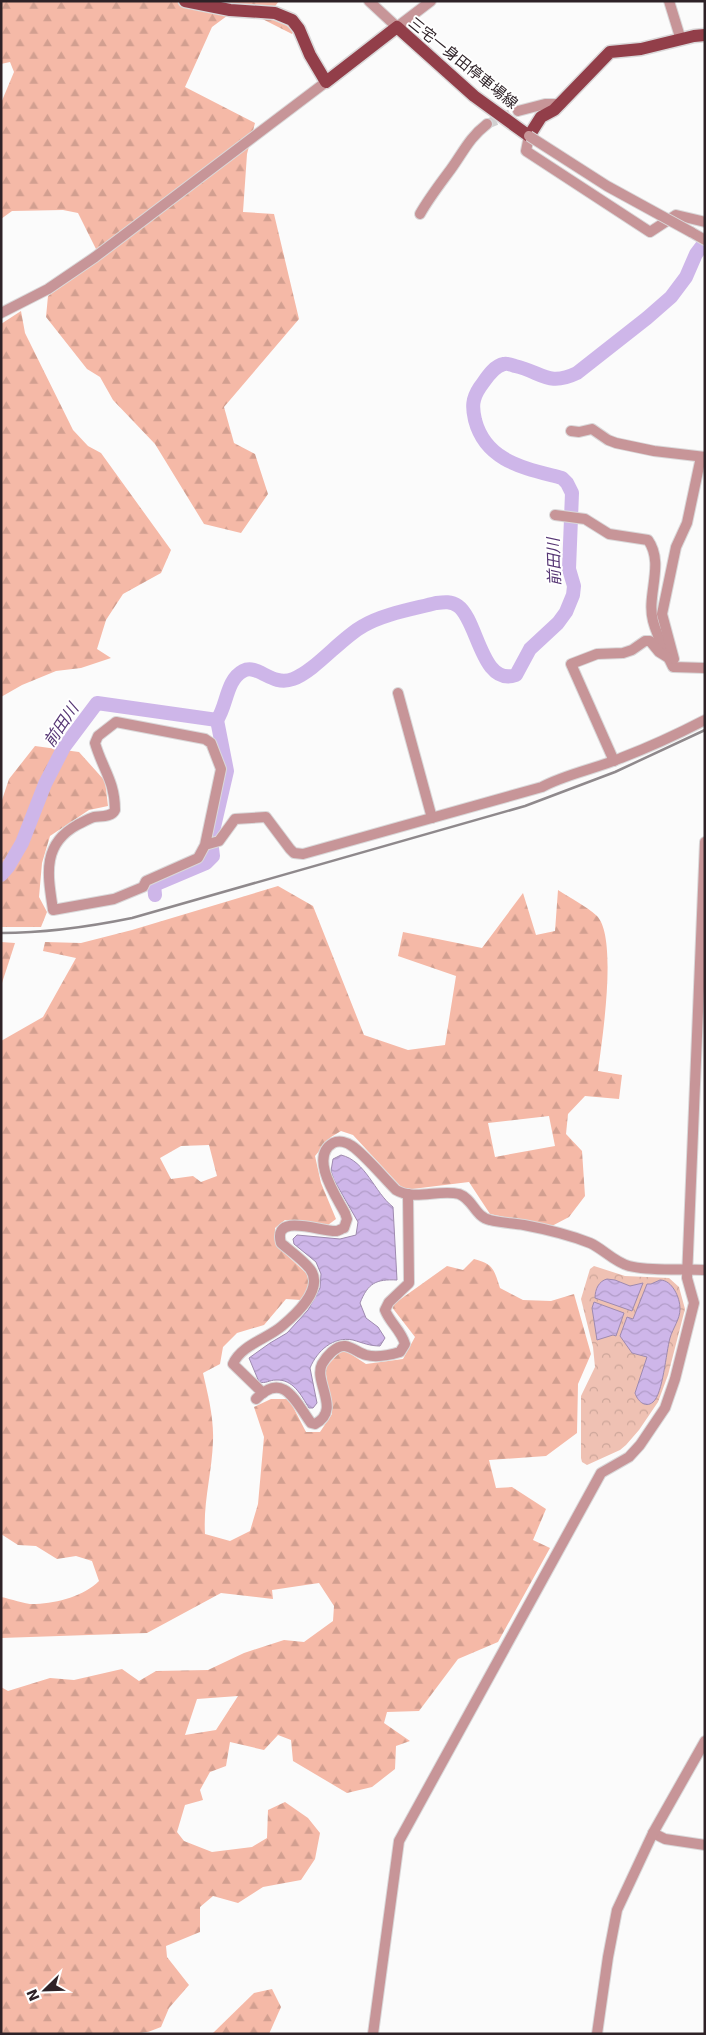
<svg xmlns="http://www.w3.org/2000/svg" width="706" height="2035" viewBox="0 0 706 2035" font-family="'DejaVu Sans','Noto Sans JP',sans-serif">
  <defs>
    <pattern id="forest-firs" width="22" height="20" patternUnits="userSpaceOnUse" patternTransform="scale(1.25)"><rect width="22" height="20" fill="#f5b9a7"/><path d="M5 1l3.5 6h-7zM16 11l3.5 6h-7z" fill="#d29f90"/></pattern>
    <pattern id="park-crowns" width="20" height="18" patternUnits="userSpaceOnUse" patternTransform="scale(1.25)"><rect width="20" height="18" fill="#efc1b3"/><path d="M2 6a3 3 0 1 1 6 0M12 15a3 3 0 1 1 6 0" fill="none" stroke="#cda69a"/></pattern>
    <pattern id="water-waves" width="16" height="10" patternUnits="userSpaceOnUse" patternTransform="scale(1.25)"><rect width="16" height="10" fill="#ceb6e9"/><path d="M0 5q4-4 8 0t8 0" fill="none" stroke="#b19cc8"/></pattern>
  </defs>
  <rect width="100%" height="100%" fill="#fbfbfb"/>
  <g fill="url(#forest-firs)" fill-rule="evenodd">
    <path d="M1,1H279L273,9L276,18L294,31L292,34L239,7L212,27L185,87L255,123L247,154L243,212L274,214L299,319L224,407L234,443L255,454L268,494L241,533L204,524L155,444L113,400L100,377L87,369L46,317L48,296L101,259L78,213L63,210L12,211L1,219V103L14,72L10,62L1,64Z"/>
    <path d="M21,311L25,333L73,430L88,446L101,453L171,550L161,573L123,594L106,620L97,649L111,658L81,668L56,671L22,685L1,697V324Z"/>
    <path d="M35,746L79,752L105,781L108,806L89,810L50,836L42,863L39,897L47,912L41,927H1V803L9,779Z"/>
    <path d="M278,886L313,906L364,1035L408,1050L445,1045L456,976L398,956L403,932L482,948L523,893L536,935L555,931L558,890C570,898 586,906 597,916C618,938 602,1040 598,1071L622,1075L619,1099L585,1096L568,1114L566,1134L582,1151L585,1196L569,1217L550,1227L490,1214L469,1182L404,1190L353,1135L341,1131L331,1137L315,1156L321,1183L336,1219L328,1225L285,1220L275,1228L276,1245L307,1274L310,1287L301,1300L286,1299L264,1325L237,1333L223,1347L220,1364L203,1373C208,1395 214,1418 213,1441C212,1473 203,1502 205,1534L230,1541L250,1531L258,1504L264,1437L254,1407L271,1399H289L306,1432H320L332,1414L325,1368L343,1349L366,1364L403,1359L415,1337L391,1306L447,1266L463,1270L474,1259C494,1264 494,1270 500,1288L523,1300L551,1301L574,1294L591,1354L578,1384L577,1433L546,1456L489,1460L496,1488L512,1487L546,1509L533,1540L550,1548L498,1642L458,1659L419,1711L387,1712L384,1723L410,1741L396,1746L395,1769L372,1787L347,1793L293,1761L291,1740L278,1735L264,1750L230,1742L226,1766L210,1772L200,1790L203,1800L185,1805L177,1832L184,1841L212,1852L252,1847L267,1838L268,1810L285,1802L308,1818L320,1833L315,1859L301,1880L263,1887L238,1903L213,1896L200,1907V1932L166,1946L167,1957L189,1985L169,2008L161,2027L148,2032L130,2034H1V1687L8,1691L50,1678L74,1680L122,1669L139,1681L156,1671L208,1670L244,1653L284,1640L304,1642L333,1621L334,1606L319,1583L272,1590L273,1599L221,1593L147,1633L1,1638V1597C12,1599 26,1605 36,1604C58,1603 84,1596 99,1581L92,1561L76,1556L57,1559L36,1546L18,1545L1,1534V1041L43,1017L76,958L43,951L45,942L81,943L132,930ZM549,1116L555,1146L495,1157L488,1123ZM209,1145L217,1176L201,1182L193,1176L171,1179L160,1158L181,1146ZM238,1696L216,1730L185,1735L197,1699Z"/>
    <path d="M1,942L15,943L1,986Z"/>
    <path d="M272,1989L281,2007L269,2034H212L254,1993Z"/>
  </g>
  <path fill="url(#park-crowns)" d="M594,1266L625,1276L669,1278L679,1287L685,1309L668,1375L658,1402L639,1430L626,1445L620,1450L587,1465L582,1462L581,1458V1396L595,1367L593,1347L581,1299L590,1269Z"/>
  <g fill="url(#water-waves)" stroke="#9e8aaf">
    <path d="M341,1155C366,1161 374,1192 393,1207L397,1280C376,1279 368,1283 360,1303L366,1318L378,1327L385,1338L380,1346C370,1346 363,1343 353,1340C333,1336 317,1351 310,1368L317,1403L313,1408H309C301,1395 293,1379 276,1380C269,1380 266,1384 259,1382L249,1358L270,1343L287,1333L308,1310L320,1288L321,1274L316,1262L294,1244L293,1239L297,1235L340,1239L356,1235L358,1222L334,1180L331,1171L333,1159Z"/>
    <path d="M607,1279L615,1280L630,1286L643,1283L632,1311L595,1298C595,1289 599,1281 607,1279Z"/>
    <path d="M660,1280C672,1280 680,1297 680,1309C680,1319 673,1328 670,1338C666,1352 663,1394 653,1402C645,1409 637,1400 635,1393L647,1357L632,1353L620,1336L627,1317L633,1319L647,1284H651Z"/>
    <path d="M594,1302L624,1313L616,1336L613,1335L597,1340L592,1308Z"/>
  </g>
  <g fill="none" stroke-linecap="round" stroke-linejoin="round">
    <g stroke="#ceb6e9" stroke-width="14">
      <path d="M1,875L8,867L22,843L45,784L64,747L97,703L217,720C227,706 226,680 243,671C258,663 271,687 293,679C315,671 341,638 363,626C383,614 413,609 436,603C444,602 451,601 458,606C478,620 481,687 516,675L530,649L558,623L566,612L573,595L574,586L569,569L572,493L567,483L562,478C525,468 486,462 475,420C472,407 472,399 480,387C486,379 493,366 504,364C507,363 512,365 515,366C542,372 548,387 577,373L647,318L671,297L686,277L696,254L705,242"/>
      <path d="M155,895L154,885L206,863L213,856L211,840L227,771L217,720"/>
    </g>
    <path stroke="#d2d0d1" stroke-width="10" stroke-dasharray="10 5" stroke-linecap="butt" d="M487,124L518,111"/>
    <defs>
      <g id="minor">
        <path d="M369,1L397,27L431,1"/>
        <path d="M669,1L681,40"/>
        <path d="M518,111L545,104H561"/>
        <path d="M529,136L526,151L650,232L676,215L705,222"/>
        <path d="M420,214C429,198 440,184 451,169C464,151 469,138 487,124"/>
        <path d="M691,232L705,240"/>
        <path d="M1,313L48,289L95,257L326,82"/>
        <path d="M571,431L579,432L592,429L608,440L616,443L654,451L705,457"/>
        <path d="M555,515L585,519L609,534L648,540C665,564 646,595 653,621C657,637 666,652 673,667L705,668"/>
        <path d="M674,659L662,614L676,547L687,523L701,457"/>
        <path d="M398,693L432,818"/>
        <path d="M614,761L571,664L597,654L623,653L632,650L645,641H650L659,652L667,657"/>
        <path d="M205,845L221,769L211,743L205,739L116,722L98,736L95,743C102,768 115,781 115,810C112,817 101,816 94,817C88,819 83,822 77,825C41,845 48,876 53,910L114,899L143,887L146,881L198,858L205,845L219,841L235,819L266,817L290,849L294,853L303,854L542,787C566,774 595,769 621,758C650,747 678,734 705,720"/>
        <path d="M263,1393L233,1364C241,1345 267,1339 282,1326C295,1315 325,1289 310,1269C302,1259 290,1251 281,1243C272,1211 324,1233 337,1231C338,1231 343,1228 344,1228L347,1219L345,1213C336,1196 309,1157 333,1143C339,1140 347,1142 352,1146C364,1154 384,1178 396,1190C414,1201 439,1189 459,1194C473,1199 475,1217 490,1220C501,1223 513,1223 524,1225C545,1229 570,1235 590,1243C602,1248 614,1262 629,1266C653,1272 680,1268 705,1270"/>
        <path d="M256,1399C284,1370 296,1403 311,1423L315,1424C342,1410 313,1382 322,1364C326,1357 336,1345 345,1346C352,1347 359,1353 366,1355C377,1358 390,1355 400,1352L405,1344C401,1330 390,1323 385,1310L389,1302L409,1283L408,1194"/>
        <path d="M653,1833L665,1839L705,1845"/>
        <path d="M373,2034L399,1841L601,1473L629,1457L640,1445L665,1408L675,1379L694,1303L687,1278L705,842"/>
        <path d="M597,2034L608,1957L617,1910L653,1833L705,1741"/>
      </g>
      <path id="major" d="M185,1L230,10L275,13L292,20L299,29L310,55L326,82L397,27L474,96L529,136L541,117L554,110L610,52L641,49L694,36L705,35"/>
    </defs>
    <use href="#minor" stroke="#dad8d9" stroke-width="12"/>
    <use href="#major" stroke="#dad8d9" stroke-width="15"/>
    <use href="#minor" stroke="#c79598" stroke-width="10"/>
    <use href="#major" stroke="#923e49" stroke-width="12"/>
    <path stroke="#8f898c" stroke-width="2.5" d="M1,933C46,933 88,927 132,918L525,806L615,772L705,730"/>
    <defs>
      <path id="minor-bridge" d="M529,136L607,186L691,232"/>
    </defs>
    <use href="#minor-bridge" stroke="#dad8d9" stroke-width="12" stroke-linecap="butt"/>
    <use href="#minor-bridge" stroke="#c79598" stroke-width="10"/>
  </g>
  <g text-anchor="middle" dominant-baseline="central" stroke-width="4" stroke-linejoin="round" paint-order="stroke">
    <g font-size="15" fill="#2e2227" stroke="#fff">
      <text transform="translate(463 63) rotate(39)">三宅一身田停車場線</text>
    </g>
    <g font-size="16" font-style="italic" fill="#563674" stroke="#fff">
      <text transform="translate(554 562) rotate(-92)">前田川</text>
      <text transform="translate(61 725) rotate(-56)">前田川</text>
    </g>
  </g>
  <rect width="706" height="2035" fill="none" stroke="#2e2227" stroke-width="5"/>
  <g transform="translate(45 1990) rotate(247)" stroke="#ffffff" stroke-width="4" paint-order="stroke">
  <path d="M0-4L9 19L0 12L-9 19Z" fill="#2e2227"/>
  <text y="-8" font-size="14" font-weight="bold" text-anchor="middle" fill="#2e2227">N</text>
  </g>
</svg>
